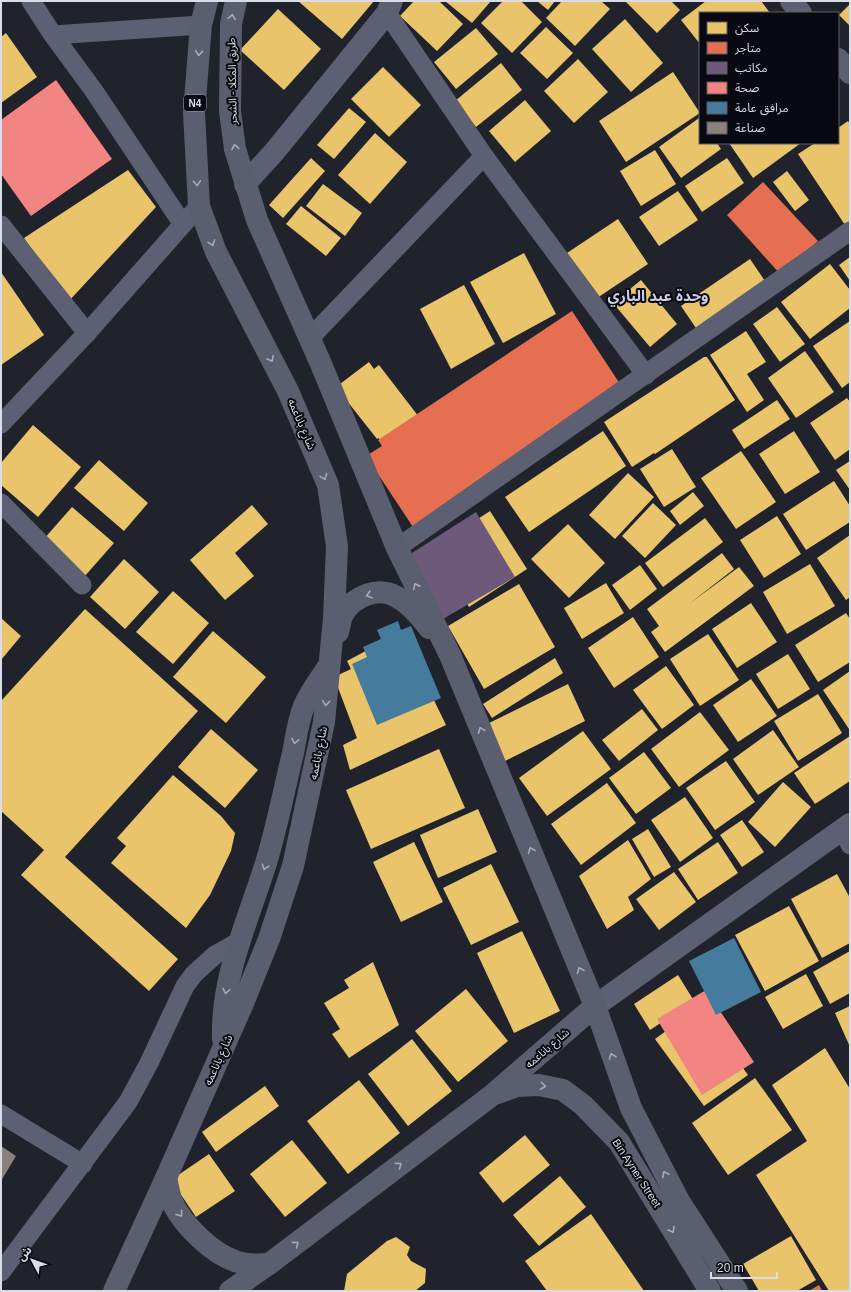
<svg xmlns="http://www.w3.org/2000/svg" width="851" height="1292" viewBox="0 0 851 1292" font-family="Helvetica,'Noto Sans Arabic',sans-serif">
  <rect width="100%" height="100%" fill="#20232b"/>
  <g fill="#e9c46a">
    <path d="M298,1H374L342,39Z"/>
    <path d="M414,1H439L463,24L437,51L400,16Z"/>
    <path d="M445,1H491L472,23Z"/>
    <path d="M503,1H521L542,22L512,53L481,23Z"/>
    <path d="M537,1H555L548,10Z"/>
    <path d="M562,1H601L610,9L575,46L546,18Z"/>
    <path d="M625,1H671L680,10L657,33Z"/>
    <path d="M706,1H761L770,13H700V44L681,20Z"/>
    <path d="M850,4V26L839,15Z"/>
    <path d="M278,9L321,49L284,90L240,50Z"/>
    <path d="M625,19L663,63L631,92L592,49Z"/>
    <path d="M546,27L573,53L547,79L520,53Z"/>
    <path d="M476,28L498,54L456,89L434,62Z"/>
    <path d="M6,33L37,77L1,103V37Z"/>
    <path d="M578,59L608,92L574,123L544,91Z"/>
    <path d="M501,63L522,90L476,127L455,101Z"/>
    <path d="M383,67L421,105L389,137L351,99Z"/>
    <path d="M673,72L700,113L626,162L599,121Z"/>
    <path d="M525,100L551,131L515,162L489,131Z"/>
    <path d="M349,108L366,122L334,159L317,145Z"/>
    <path d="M699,118L700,143H717L721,149L681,178L659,147Z"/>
    <path d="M848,121L850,124V221L845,225L798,154L815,143H838V128Z"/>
    <path d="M375,133L407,162L370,204L338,175Z"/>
    <path d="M729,143H801L753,178Z"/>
    <path d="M655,150L676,184L641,206L620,171Z"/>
    <path d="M311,158L325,171L283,218L269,205Z"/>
    <path d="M727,158L744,183L702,212L685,186Z"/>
    <path d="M128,170L156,207L68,302L24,238Z"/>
    <path d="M787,171L809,200L795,211L773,182Z"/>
    <path d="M323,184L362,213L345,236L306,206Z"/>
    <path d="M678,191L698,220L659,246L639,217Z"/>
    <path d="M301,206L341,238L326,256L286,224Z"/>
    <path d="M618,219L648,264L597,298L567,253Z"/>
    <path d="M524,253L556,314L503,343L470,282Z"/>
    <path d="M850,257V281L839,265Z"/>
    <path d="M750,259L767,284L698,331L681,306Z"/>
    <path d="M830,264L850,290V308L810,339L781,302Z"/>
    <path d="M1,272L44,335L1,365Z"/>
    <path d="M641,280L677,324L650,347L613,303Z"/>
    <path d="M464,285L495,344L451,369L420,309Z"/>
    <path d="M777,307L805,344L780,362L753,324Z"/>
    <path d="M850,321V382L842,388L813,346Z"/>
    <path d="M746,331L766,362L747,374L764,400L747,412L710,355Z"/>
    <path d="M805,351L834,392L796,418L768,378Z"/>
    <path d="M704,357H707L735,400L655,454L654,453L632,467L604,422Z"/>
    <path d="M369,362L374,369L379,365L419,417L382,445L379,438L377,439L336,387Z"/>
    <path d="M847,398L850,402V449L835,460L810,423Z"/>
    <path d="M777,400L790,419L744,449L732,430Z"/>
    <path d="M33,425L81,467L38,517L1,485V463Z"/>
    <path d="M603,431L626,466L529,532L505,497Z"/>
    <path d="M794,431L820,472L785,494L759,454Z"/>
    <path d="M672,449L696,487L664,507L640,469Z"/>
    <path d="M741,451L776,502L736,529L701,478Z"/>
    <path d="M99,460L148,503L124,531L74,488Z"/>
    <path d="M850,461V490L836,470Z"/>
    <path d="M628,473L654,497L615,539L589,515Z"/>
    <path d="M834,481L850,506V522L806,550L783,514Z"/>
    <path d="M693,492L704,506L680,525L670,511Z"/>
    <path d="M653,503L676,525L645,558L622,536Z"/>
    <path d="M252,505L268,524L235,553L254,576L225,600L190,560Z"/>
    <path d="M72,507L114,543L84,577L43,540Z"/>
    <path d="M490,511L527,569L469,607L432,549Z"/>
    <path d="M777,516L801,554L764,578L740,540Z"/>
    <path d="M705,518L723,542L663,587L645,563Z"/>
    <path d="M568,524L605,563L569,598L531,559Z"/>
    <path d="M850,535V597L846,600L817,558Z"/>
    <path d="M722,553L734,569L689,604L739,567L754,586L665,652L651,632L659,626L647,609Z"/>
    <path d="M124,559L159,592L125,629L90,597Z"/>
    <path d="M810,564L835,606L787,634L763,592Z"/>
    <path d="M640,565L657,589L630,610L612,585Z"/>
    <path d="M606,583L624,613L582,639L564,608Z"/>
    <path d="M519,584L555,647L484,689L448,626Z"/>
    <path d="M173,591L209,623L173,664L136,632Z"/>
    <path d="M751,603L777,642L737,668L712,629Z"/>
    <path d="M85,609L198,711L65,857L178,959L149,991L21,875L44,850L1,811V701Z"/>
    <path d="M846,613L850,619V662L818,682L795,645Z"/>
    <path d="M633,617L659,657L614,688L588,648Z"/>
    <path d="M1,618L21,636L1,660Z"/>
    <path d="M213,631L266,677L226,723L173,677Z"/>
    <path d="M401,632L446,725L350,770L343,745L357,738L334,677L351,669L347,661Z"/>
    <path d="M708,634L739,680L700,706L670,659Z"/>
    <path d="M788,654L810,689L778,709L756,674Z"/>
    <path d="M555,658L563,673L492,718L483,704Z"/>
    <path d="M666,666L694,705L662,729L633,690Z"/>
    <path d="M850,671V728L849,729L823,690Z"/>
    <path d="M751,679L777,716L738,742L713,705Z"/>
    <path d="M568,684L585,721L503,762L485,725Z"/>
    <path d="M818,694L842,733L798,761L774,721Z"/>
    <path d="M642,709L658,730L619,761L602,740Z"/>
    <path d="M700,712L729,750L679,787L651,749Z"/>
    <path d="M211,729L258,770L225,808L178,767Z"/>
    <path d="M773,730L799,767L758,795L733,759Z"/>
    <path d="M583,731L611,769L547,816L519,778Z"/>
    <path d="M850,736V781L815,804L794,773Z"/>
    <path d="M439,749L465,808L371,849L346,790Z"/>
    <path d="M644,752L671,788L636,814L609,778Z"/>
    <path d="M726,761L755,802L715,830L686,788Z"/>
    <path d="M173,775L221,816L235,833L231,851L210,895L186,928L111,863L126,846L117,838Z"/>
    <path d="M783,782L811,807L775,847L748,822Z"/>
    <path d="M607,783L636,823L581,865L551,824Z"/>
    <path d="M685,797L713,838L680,862L651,820Z"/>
    <path d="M478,809L497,852L438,878L420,835Z"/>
    <path d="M742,820L764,852L742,867L720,835Z"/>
    <path d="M648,829L671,867L654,877L632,839Z"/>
    <path d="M628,840L651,879L628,897L634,910L607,929L579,876Z"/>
    <path d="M414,842L443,902L401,922L373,862Z"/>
    <path d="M718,842L738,873L698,900L678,869Z"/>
    <path d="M491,864L519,922L471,945L443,888Z"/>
    <path d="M674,872L696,902L659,930L636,899Z"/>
    <path d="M837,874L850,898V943L822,958L791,899Z"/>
    <path d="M789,906L819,961L765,991L735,935Z"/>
    <path d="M522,931L560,1011L514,1033L477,953Z"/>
    <path d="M850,951V993L830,1004L813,972Z"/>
    <path d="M373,962L399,1025L349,1058L332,1034L340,1029L324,1003L349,988L344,980Z"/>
    <path d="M806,974L823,1006L783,1029L765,997Z"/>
    <path d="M678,975L694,1001L650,1030L634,1004Z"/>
    <path d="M466,989L508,1041L458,1082L415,1031Z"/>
    <path d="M850,1006V1047L835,1013Z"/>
    <path d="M699,1007L748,1075L704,1106L655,1039Z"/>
    <path d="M412,1039L452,1091L408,1126L368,1074Z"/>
    <path d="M825,1048L850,1089V1291H829L756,1175L807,1141L772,1085Z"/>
    <path d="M755,1078L792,1130L728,1175L692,1123Z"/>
    <path d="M359,1080L400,1133L348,1174L307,1121Z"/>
    <path d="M265,1086L279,1106L216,1152L202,1132Z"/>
    <path d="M525,1135L550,1165L503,1203L479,1173Z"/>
    <path d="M292,1140L327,1183L285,1217L250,1174Z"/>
    <path d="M209,1154L235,1191L196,1217L171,1180Z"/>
    <path d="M560,1176L586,1207L539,1246L513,1215Z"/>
    <path d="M591,1214L644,1291H547L525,1261Z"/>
    <path d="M791,1236L816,1280L797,1291H759L743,1264Z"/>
    <path d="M396,1237L410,1247L407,1255L411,1261L426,1269L425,1283L415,1291H344L347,1274L387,1241Z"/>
  </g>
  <g fill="#e76f51">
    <path d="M763,182L818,241L781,275L727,215Z"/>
    <path d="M572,311L620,384L415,530L366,456L382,446L378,440Z"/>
    <path d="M819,1285L822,1291H809Z"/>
  </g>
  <path fill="#6d597a" d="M476,512L515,577L436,623L401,560Z"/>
  <g fill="#f28482">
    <path d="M56,80L112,159L31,216L1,174V120Z"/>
    <path d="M706,990L754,1062L702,1095L657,1019Z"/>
  </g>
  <g fill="#457b9d">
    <path d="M398,621L401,630L411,626L441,698L377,725L352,664L367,657L363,647L381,639L377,630Z"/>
    <path d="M734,938L761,992L716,1015L689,961Z"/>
  </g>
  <path fill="#8a817c" d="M1,1146L16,1156L1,1181Z"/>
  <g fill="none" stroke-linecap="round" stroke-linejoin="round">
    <g stroke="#5c6072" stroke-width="19">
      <path d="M31,1L53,35L94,91L182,223"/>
      <path d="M387,13L484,156L646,375"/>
      <path d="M53,35L201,25"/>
      <path d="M1,225L87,333"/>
      <path d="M309,339L484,156"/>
      <path d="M1,424L87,333L199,206"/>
      <path d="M1,503L82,585"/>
      <path d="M397,548L850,231"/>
      <path d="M844,828L850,845"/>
      <path d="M1,1114L83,1164"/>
      <path d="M1,1272L128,1102L149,1063L185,986L194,974L215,955L240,941"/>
    </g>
    <g stroke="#5c6072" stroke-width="22">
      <path d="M791,1L801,13"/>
      <path d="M838,59L850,73"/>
      <path d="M245,184L275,151L387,13L392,1"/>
      <path d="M595,1006L850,824"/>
    </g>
    <g stroke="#5a5e6e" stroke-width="22">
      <path d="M236,1L231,24L230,111L235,149L257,220L321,364L397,548L450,655L595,1006L631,1108L679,1201L737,1291"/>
      <path d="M338,632C340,626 340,619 343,614C354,596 378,586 397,597C410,604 420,616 429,628"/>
      <path d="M223,1039C221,977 248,921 266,863C277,827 284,790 293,753C296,738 298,721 304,706C310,692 319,680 328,667"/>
      <path d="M498,1093L517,1086L539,1085L563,1090L583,1105L619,1142L710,1291"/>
      <path d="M166,1178C168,1186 169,1194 172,1202C183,1225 213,1255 238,1262C248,1265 258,1265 269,1264"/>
      <path d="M114,1291L166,1178L244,1001L269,939L293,866L324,722L334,618L337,546L328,485L288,391L216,252L199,206L194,113L201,25L207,1"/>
      <path d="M230,1291L269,1264L491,1096L595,1006"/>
    </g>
  </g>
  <defs><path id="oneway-chevron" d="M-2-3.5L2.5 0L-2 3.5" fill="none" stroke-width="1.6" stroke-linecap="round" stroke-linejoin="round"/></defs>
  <g stroke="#a7aab7">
    <use href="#oneway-chevron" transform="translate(232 17) rotate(-79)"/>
    <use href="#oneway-chevron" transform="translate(199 53) rotate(93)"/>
    <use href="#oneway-chevron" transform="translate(235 147) rotate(-100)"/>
    <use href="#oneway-chevron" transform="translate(197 183) rotate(86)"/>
    <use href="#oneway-chevron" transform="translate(212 243) rotate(69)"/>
    <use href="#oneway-chevron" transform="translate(271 359) rotate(62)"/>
    <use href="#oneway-chevron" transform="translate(324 477) rotate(69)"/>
    <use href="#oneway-chevron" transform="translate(416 586) rotate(-116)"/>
    <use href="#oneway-chevron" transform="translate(369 595) rotate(164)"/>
    <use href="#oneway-chevron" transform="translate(326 703) rotate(96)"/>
    <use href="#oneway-chevron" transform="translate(481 730) rotate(-112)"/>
    <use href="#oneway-chevron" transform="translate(295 741) rotate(102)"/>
    <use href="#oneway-chevron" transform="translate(531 850) rotate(-112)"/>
    <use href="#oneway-chevron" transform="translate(265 867) rotate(108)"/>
    <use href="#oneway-chevron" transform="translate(580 970) rotate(-112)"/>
    <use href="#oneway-chevron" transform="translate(226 991) rotate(100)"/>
    <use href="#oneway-chevron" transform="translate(612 1056) rotate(-109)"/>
    <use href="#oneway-chevron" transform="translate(543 1086) rotate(7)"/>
    <use href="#oneway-chevron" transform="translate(399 1165) rotate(-37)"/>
    <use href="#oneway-chevron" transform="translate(665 1174) rotate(-117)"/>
    <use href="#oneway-chevron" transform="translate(180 1214) rotate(54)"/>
    <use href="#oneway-chevron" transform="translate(672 1230) rotate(59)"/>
    <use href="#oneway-chevron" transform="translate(296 1244) rotate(-37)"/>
  </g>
  <g text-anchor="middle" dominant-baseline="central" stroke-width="4" stroke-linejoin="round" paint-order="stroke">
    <rect fill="#090a11" stroke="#9b9ea7" stroke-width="1" x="184" y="95" width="22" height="16" rx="3"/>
    <g font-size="10" font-weight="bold" fill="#dadde7">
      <text x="195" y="103">N4</text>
    </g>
    <g font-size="11" fill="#dadde7" stroke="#090a11">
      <text transform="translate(232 81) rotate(-91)">طريق المكلا - الشحر</text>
      <text transform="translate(302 424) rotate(67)">شارع باناعمه</text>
      <text transform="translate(318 753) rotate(-79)">شارع باناعمه</text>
      <text transform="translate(547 1048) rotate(-41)">شارع باناعمه</text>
      <text transform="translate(218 1060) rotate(-66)">شارع باناعمه</text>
      <text transform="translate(637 1173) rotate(57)">Bin Ayner Street</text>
    </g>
    <g font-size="15" font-weight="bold" fill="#c9cee3" stroke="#090a11">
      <text x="658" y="295">وحدة عبد الباري</text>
    </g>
  </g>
  <rect width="851" height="1292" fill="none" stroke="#dadde7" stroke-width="4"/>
  <rect x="699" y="12" width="140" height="132" fill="#090a11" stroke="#5d5e67"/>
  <rect x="707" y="22" width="20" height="12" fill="#e9c46a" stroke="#5d5e67"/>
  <text x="735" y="32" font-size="12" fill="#dadde7">سكن</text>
  <rect x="707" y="42" width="20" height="12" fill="#e76f51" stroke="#5d5e67"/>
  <text x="735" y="52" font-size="12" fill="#dadde7">متاجر</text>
  <rect x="707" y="62" width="20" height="12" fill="#6d597a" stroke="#5d5e67"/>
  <text x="735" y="72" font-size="12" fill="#dadde7">مكاتب</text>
  <rect x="707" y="82" width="20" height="12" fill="#f28482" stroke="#5d5e67"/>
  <text x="735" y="92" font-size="12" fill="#dadde7">صحة</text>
  <rect x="707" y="102" width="20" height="12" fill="#457b9d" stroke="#5d5e67"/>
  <text x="735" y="112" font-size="12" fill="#dadde7">مرافق عامة</text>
  <rect x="707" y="122" width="20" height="12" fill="#8a817c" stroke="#5d5e67"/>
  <text x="735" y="132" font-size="12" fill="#dadde7">صناعة</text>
  <g transform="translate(32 1260) rotate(311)" stroke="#090a11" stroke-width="3" paint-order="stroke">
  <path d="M0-3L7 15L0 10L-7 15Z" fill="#dadde7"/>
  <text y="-6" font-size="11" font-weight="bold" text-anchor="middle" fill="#dadde7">ش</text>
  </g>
  <path d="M711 1272v6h66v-6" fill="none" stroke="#dadde7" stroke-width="2"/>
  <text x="717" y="1272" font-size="12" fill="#dadde7" stroke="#090a11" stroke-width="3" paint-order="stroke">20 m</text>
</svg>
